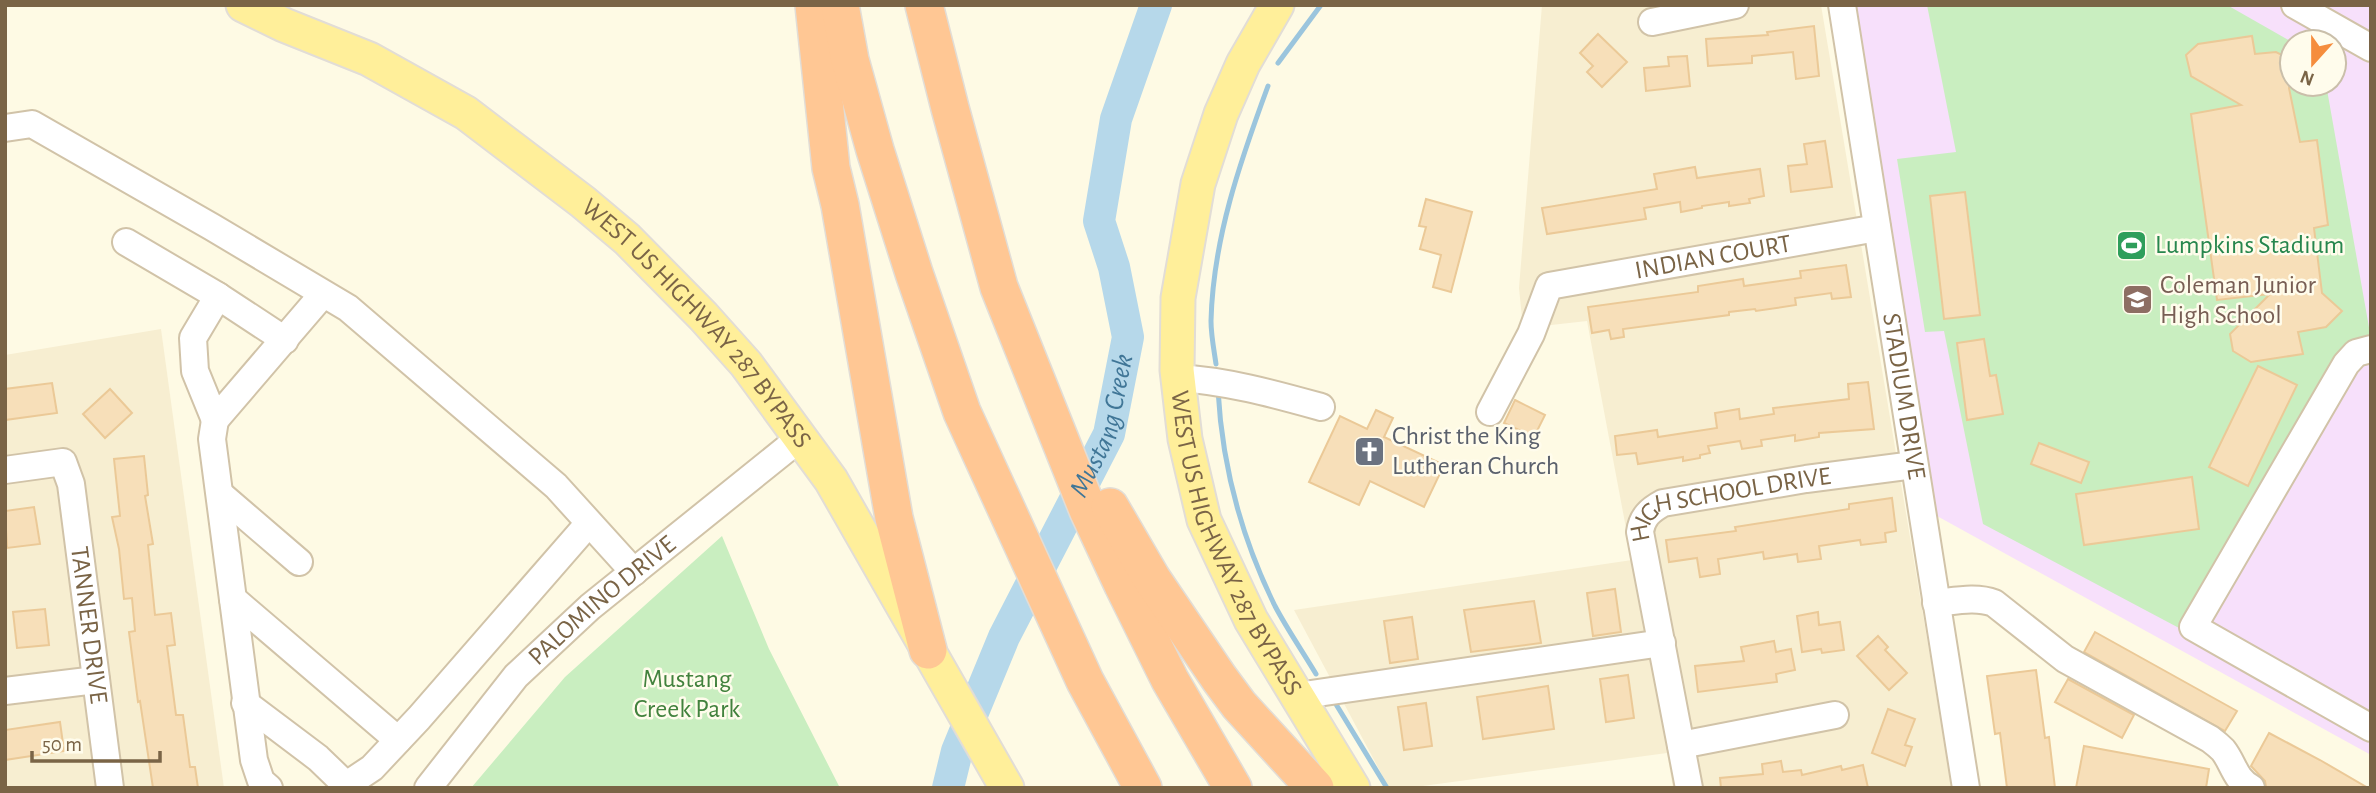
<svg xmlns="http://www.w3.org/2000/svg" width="2376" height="793" viewBox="0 0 2376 793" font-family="'Alegreya Sans',sans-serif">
  <rect width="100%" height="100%" fill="#fefae4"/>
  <g fill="#f7eed1">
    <path d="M1542,5H1821L1952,788H1673L1667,753L1408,788H1389L1294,610L1632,560L1587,321L1523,328L1519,288Z"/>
    <path d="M161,329L224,788H5V355Z"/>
  </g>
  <path fill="#f7e0fb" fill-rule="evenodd" d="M1856,5H2371V755L1937,516ZM2292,42H2334V84H2292Z"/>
  <g fill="#c9eec0">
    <path d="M1927,5H2227L2292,42V84H2326L2370,333L2196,637L1983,524L1944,331L1925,332L1897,159L1956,152Z"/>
    <path d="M722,536L769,649L840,788H471L565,677Z"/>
  </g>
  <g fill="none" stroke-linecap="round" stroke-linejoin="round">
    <g stroke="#9bc5dd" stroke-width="5">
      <path d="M1278,63L1321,5"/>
      <path d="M1216,364C1214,350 1211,335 1211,321C1213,239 1240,162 1268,86"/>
      <path d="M1218,390C1222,465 1242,539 1275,606C1287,629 1303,652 1316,674"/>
      <path d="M1334,701L1387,788"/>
    </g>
    <path stroke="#b6d8ea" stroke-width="32" id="s1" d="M948,788L957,751L1004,637L1109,434L1128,337L1114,267L1099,221L1116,119L1156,5"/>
  </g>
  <g fill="#f7dfb9" stroke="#ebc997" stroke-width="2">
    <path d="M1814,26L1819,76L1796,79L1793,52L1752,56V63L1708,66L1706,39L1768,35L1767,32Z"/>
    <path d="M1598,34L1627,62L1602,87L1587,72L1593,66L1580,53Z"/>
    <path d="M2252,36L2255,54L2276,52L2292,60V79L2289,88L2300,142L2317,140L2328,225L2314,228L2322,293L2342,311L2326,327L2298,332L2303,354L2251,362L2233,351L2230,334L2270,294L2217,300L2191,114L2241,105L2191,76L2186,55L2198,44Z"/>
    <path d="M1687,56L1690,86L1646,91L1644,68L1669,66L1668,57Z"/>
    <path d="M1825,141L1832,187L1791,192L1788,166L1807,164L1804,144Z"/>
    <path d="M1695,167L1697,178L1760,169L1764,196L1749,199L1750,203L1729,206V202L1702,206V208L1681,212L1680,202L1644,208L1646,219L1547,234L1542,208L1657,189L1654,174Z"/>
    <path d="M1965,192L1980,315L1944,319L1930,196Z"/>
    <path d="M1426,199L1472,212L1451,292L1433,287L1441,255L1420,249L1426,227L1419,226Z"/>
    <path d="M1846,265L1851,297L1832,299L1831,293L1795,298L1796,305L1756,311L1755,309L1729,312V315L1623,329L1624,337L1611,339L1609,330L1592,333L1588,307L1698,292V286L1743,279L1744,286L1801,278L1800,271Z"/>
    <path d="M1984,339L1990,376L1996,375L2003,414L1967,420L1957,343Z"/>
    <path d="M2258,366L2297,385L2248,486L2209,467Z"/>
    <path d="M1868,382L1874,429L1819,433V437L1795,441V435L1761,440L1762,446L1742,449L1740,441L1708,446L1710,453L1700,455V458L1683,461V457L1638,464L1636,453L1617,455L1615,436L1657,430L1658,437L1717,428L1715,413L1739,409L1740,419L1774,414L1773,408L1849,399L1848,384Z"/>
    <path d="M52,383L57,413L5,420V389Z"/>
    <path d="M110,389L132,413L105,438L83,414Z"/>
    <path d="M1515,400L1545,415L1534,437L1504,423Z"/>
    <path d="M1376,410L1393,418L1384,437L1444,465L1424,507L1370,481L1359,505L1309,482L1340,416L1367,429Z"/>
    <path d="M2039,443L2089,462L2081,483L2031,464Z"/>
    <path d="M144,456L148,495L145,496L153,544L148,545L155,615L171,613L175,645L167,646L176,715H183L190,767H195L198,788H153L140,701L138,702L129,632L135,631L132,598L124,599L119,549L112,517L120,516L114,459Z"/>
    <path d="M2192,477L2199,529L2084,545L2076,494Z"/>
    <path d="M1892,498L1896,531L1885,533L1886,542L1861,545L1860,540L1819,546L1821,559L1798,562L1797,554L1764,559L1763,552L1718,559L1720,574L1700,577L1697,558L1669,562L1666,540L1736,531L1735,527L1849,509V504Z"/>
    <path d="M34,507L40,544L7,548L5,511Z"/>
    <path d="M1615,589L1621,632L1593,636L1587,593Z"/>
    <path d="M1534,601L1541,643L1471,652L1464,610Z"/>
    <path d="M45,609L49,645L17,648L13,612Z"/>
    <path d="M1818,612L1819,625L1840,622L1844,650L1822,653L1821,649L1802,652L1797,616Z"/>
    <path d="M1412,617L1418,659L1390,663L1384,621Z"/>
    <path d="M2095,632L2237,711L2225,731L2084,652Z"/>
    <path d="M1878,636L1888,647L1885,650L1907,673L1889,690L1857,656Z"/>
    <path d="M1774,641L1776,652L1791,649L1795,670L1776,674L1777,682L1698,692L1695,666L1744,661L1741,647Z"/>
    <path d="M2036,670L2045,738L2049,737L2055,788H2007L2000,733L1995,734L1987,676Z"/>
    <path d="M1628,675L1634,718L1606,722L1600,679Z"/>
    <path d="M2068,679L2134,715L2122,738L2055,702Z"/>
    <path d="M1548,686L1554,729L1483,739L1477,697Z"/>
    <path d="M1426,703L1432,746L1404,750L1398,707Z"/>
    <path d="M1888,709L1915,719L1905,745L1912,747L1905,766L1872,753Z"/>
    <path d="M60,722L64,751L5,760V730Z"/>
    <path d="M2269,733L2320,760L2368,788L2266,787L2265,781L2251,766Z"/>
    <path d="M2084,746L2209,769L2206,788H2076Z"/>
    <path d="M1781,761L1783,772L1801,770L1802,775L1841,766L1842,770L1863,765L1868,788H1721L1720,778L1763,774L1762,764Z"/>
  </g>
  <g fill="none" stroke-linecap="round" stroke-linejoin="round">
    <defs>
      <g id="minor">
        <path id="s2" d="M1842,5L1966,788"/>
        <path d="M2295,5L2371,48"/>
        <path d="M1652,22L1735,5"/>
        <path d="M5,128L32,124L212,227L348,308L556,486L634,572"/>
        <path d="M126,242L218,296L193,338L195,371L215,420L323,294"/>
        <path d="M218,296L285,340"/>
        <path d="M2371,349L2356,353L2346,364L2193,627L2371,728"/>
        <path d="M1178,378C1228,381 1274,394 1321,407"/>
        <path id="s3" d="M1490,412L1531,334L1549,286L1877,228"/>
        <path d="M215,420L212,439L254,760L261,781L269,788"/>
        <path id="s4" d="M5,470L63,462L71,484L110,788"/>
        <path d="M221,495L299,562"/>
        <path d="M233,599L398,740"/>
        <path d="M1936,603C1955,601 1976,596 1994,603L2065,659L2210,739C2214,742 2219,746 2223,750C2234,764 2234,778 2251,788"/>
        <path d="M5,691L96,680"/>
        <path d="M1297,696L1662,643"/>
        <path d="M245,703L318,758L346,785"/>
        <path d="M1681,745L1835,715"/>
        <path d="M342,788L372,768L419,718L589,523"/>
        <path id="s5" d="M428,788L516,676L590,607L800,438"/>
        <path id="s6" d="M1689,788L1640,532C1642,517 1650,510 1663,503L1806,479L1914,465"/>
      </g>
      <g id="major">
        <path id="s7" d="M243,5L284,25L369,59L466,113L583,202L627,239L703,316L746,364L831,480L1007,788"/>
        <path id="s8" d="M1277,5L1243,64L1221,114L1198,184L1178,298L1177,370L1185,439L1204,520L1251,620L1353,788"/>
      </g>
      <g id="highway">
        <path d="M814,5L831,168L840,205L894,518L928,650"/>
        <path d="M840,5L850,60L875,150L914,273L962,412L1085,681L1143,788"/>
        <path d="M924,5L950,108L999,287L1088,510L1123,585L1170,680L1233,788"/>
        <path d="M1110,507L1152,579L1219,678L1239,705L1315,788"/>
      </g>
    </defs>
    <use href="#minor" stroke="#d1c3a8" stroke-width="30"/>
    <use href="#major" stroke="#e2ddd6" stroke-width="37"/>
    <use href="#highway" stroke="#e2ddd6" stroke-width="40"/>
    <use href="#minor" stroke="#fff" stroke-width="26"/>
    <use href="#major" stroke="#ffef9a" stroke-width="33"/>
    <use href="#highway" stroke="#ffc794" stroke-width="37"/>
  </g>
  <defs>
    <symbol id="stadium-square" viewBox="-11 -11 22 22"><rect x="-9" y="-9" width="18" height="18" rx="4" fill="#2e9e5b" stroke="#fffcec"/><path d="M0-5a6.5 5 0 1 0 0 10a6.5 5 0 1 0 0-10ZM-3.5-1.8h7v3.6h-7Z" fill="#fff"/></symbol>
    <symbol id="school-square" viewBox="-11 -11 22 22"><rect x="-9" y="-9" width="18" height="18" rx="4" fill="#8d6e63" stroke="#fffcec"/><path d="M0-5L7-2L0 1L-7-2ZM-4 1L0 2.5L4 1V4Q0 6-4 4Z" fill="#fff"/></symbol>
    <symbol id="church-square" viewBox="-11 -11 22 22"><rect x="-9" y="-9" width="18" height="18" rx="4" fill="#6b7280" stroke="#fffcec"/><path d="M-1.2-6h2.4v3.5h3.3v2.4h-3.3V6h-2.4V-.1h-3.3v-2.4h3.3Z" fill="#fff"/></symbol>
  </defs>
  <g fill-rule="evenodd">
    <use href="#stadium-square" x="2114" y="228" width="35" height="35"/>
    <use href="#school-square" x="2120" y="282" width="35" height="35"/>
    <use href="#church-square" x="1352" y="434" width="35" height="35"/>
  </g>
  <g text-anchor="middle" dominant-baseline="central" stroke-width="5" stroke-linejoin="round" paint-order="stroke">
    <g font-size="26" fill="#27864d" stroke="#fffcec" text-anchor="start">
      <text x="2155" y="245">Lumpkins Stadium</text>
    </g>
    <g font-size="26" fill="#7a6446" stroke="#fffcec">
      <text stroke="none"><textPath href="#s3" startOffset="306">INDIAN COURT</textPath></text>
      <text stroke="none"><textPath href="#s7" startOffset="562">WEST US HIGHWAY 287 BYPASS</textPath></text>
      <text stroke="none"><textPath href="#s2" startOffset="396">STADIUM DRIVE</textPath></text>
      <text stroke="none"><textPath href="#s6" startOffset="360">HIGH SCHOOL DRIVE</textPath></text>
      <text stroke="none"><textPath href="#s8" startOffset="569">WEST US HIGHWAY 287 BYPASS</textPath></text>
      <text stroke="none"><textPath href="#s5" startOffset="257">PALOMINO DRIVE</textPath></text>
      <text stroke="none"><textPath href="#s4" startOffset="224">TANNER DRIVE</textPath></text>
    </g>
    <g font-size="26" fill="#785e54" stroke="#fffcec" text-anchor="start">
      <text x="2160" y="285">Coleman Junior<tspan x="2160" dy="30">High School</tspan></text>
    </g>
    <g font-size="26" fill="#5b616d" stroke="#fffcec" text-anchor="start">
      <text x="1392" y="436">Christ the King<tspan x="1392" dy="30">Lutheran Church</tspan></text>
    </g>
    <g font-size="26" fill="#42823d" stroke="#fffcec">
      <text x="687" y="679">Mustang<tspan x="687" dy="30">Creek Park</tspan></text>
    </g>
    <g font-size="28" font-style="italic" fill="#407697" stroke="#fffcec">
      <text stroke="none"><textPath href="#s1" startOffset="396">Mustang Creek</textPath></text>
    </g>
  </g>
  <rect width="2376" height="793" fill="none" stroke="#7a6446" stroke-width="14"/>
  <g transform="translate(2313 63) rotate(201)"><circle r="33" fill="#fffcec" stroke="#cabfaa" stroke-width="2"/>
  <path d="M0-5L12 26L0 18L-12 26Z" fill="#f58d3d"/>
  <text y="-10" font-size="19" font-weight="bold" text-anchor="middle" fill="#7a6446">N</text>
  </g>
  <path d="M32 751v10h128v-10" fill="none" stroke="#7a6446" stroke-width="3.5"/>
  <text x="42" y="751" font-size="21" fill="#7a6446" stroke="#fffcec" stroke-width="5" paint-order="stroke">50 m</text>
</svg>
